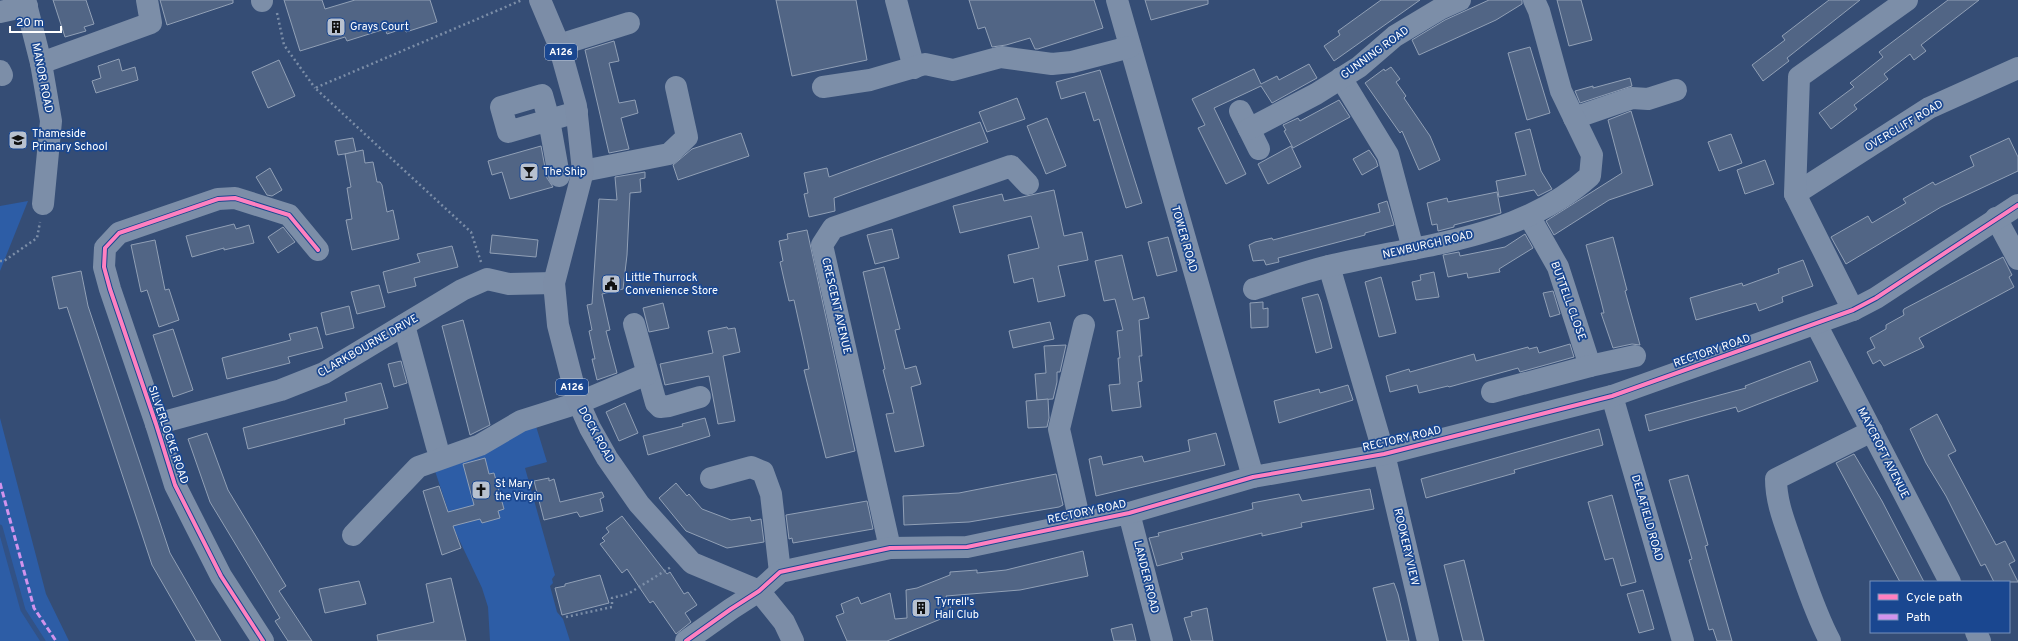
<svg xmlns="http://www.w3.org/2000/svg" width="2018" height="641" viewBox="0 0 2018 641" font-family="Overpass,sans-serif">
  <rect width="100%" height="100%" fill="#354d75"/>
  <g fill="#2d5da6">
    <path d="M28,201L0,271V206Z"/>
    <path d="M0,418L46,594L69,641H0Z"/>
    <path d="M535,423L547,462L525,468L555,575L552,579L553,583L550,586L557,612L563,619L570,641H490L488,607L482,588L455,531L432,462Z"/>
  </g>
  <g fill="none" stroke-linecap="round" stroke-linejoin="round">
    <path stroke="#325286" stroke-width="5" d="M0,527L23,610L43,641"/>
  </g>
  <g fill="#516585" stroke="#91a0b6">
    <path d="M53,0H86L94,24L84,27L86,31L65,37Z"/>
    <path d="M160,0H233V3L167,25Z"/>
    <path d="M284,0H322L325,9L355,0H430L437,22L406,32L405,28L387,34L385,29L347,41L345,37L300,51Z"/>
    <path d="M776,0H856L867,60L792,76Z"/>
    <path d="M969,0H1094L1103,28L1038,49H1035L1030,38L1006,45L992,47L985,27L978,29Z"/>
    <path d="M1145,0H1208V4L1151,20Z"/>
    <path d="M1381,0H1420L1334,61L1324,46L1340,35L1338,31Z"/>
    <path d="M1489,0H1522V4L1496,20L1419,55L1412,40L1445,20Z"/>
    <path d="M1557,0H1581L1592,40L1569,46Z"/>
    <path d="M1829,0H1860L1787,58L1789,61L1763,81L1752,65L1785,40L1782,36Z"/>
    <path d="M1948,0H1979L1921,45L1926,51L1914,60L1910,54L1884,74L1888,79L1854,105L1857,109L1831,129L1819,113L1854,87L1850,83L1883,57L1879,52Z"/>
    <path d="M614,41L619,61L609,63L619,103L635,100L638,113L621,118L629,149L609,153L585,50Z"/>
    <path d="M1530,47L1550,113L1527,120L1508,53Z"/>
    <path d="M119,59L122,71L135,67L138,80L96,93L92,81L101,78L98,66Z"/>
    <path d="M279,60L295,96L268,108L252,72Z"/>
    <path d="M1309,64L1317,78L1272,103L1261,86L1214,108L1246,174L1226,184L1198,128L1205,125L1192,99L1254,69L1261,84L1277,76L1279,80Z"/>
    <path d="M1391,67L1400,79L1396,82L1406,96L1404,98L1430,136L1440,160L1419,170L1402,131L1400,133L1365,83L1384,69L1385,71Z"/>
    <path d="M1100,70L1142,203L1126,208L1099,119L1094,121L1085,92L1061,99L1056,82Z"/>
    <path d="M1630,78L1632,86L1580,103L1575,91L1593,86V88Z"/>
    <path d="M1017,98L1025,119L987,132L979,112Z"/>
    <path d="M1339,100L1350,117L1293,148L1284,131L1286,130L1283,125L1298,118L1300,121Z"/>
    <path d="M1631,111L1653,185L1609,200L1554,235L1546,221L1622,173L1608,120Z"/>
    <path d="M1047,118L1066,166L1046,174L1027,126Z"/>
    <path d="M980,122L988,142L834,198L835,211L809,217L804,194L808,193L804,173L827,168L829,177Z"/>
    <path d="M1530,129L1541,171L1552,189L1538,196L1534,190L1499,197L1496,181L1526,175L1515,133Z"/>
    <path d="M741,133L749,156L678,180L673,165L692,149Z"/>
    <path d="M1731,134L1742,163L1719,171L1708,142Z"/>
    <path d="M353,138L356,152L338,155L335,141Z"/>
    <path d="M2009,138L2018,157V171L1941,207L1846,264L1831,237L1868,216L1872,223L1906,203L1903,199L1933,182L1935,185L1974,166L1970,156Z"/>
    <path d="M541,146L547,178L553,187L510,199L502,172L492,175L488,161Z"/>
    <path d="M1291,146L1301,167L1268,184L1258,164Z"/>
    <path d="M363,150L365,163L373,162L377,182H380L382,185L387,212L393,210L399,239L352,250L346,220L352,219L347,188L351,187L345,154Z"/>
    <path d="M1369,150L1376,160L1378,166L1362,175L1353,159Z"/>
    <path d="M1765,160L1774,184L1745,194L1737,170Z"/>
    <path d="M270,168L282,190L272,196L267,195L256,177Z"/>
    <path d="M645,172V178L640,179L641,192L630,193L627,255L623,289L602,294L610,330L606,331L617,373L597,380L592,359H595L589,331L592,330L587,305L592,304L599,199L617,200L615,177Z"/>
    <path d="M1054,190L1064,236L1082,232L1088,260L1058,266L1065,296L1038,302L1033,278L1014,283L1008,255L1039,248L1031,216L960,233L953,206L1002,194L1004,201Z"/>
    <path d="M1497,192L1501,213L1454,225V227L1438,231L1437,224L1432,225L1427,203L1447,198L1448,202Z"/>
    <path d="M1387,201L1394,225L1365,233V235L1278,258L1279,262L1266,265L1264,260L1253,261L1249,245L1255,242L1272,238L1273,240L1380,212L1378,204Z"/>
    <path d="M234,224L236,229L249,225L254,243L224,250V248L192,257L186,236Z"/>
    <path d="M283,227L295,242L278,253L268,237Z"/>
    <path d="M892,229L899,258L875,264L867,235Z"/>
    <path d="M807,230L855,451L826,458L804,370L809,369L806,354L794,300L789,301L785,284L780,262L783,261L779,241L788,239L787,234Z"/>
    <path d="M1525,234L1533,248L1499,269L1500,272L1468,278L1467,273L1448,277L1443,255L1459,252L1460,256L1505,247Z"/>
    <path d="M492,235L538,240L536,257L490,253Z"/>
    <path d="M1168,237L1177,271L1157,276L1148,242Z"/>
    <path d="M1613,237L1627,290L1625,291L1640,345L1632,344L1613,348L1601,313H1604L1601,301L1586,245Z"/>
    <path d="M155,240L165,290L169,289L179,320L159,327L147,290L141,292L131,245Z"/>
    <path d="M452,246L458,267L414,278L416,286L388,293L383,272L420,262L417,254Z"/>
    <path d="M1122,255L1133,300L1144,297L1149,318L1139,320L1142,356H1139L1142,381L1138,382L1141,407L1112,411L1109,385L1120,384L1118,358H1120L1117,331L1123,330L1115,299L1104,301L1095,261Z"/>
    <path d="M2003,257L2012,275L2009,277L2014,287L1919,338L1924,347L1884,366L1880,360L1873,364L1867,352L1875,348L1870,338L1886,329V325L1904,315L1903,311L1904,309Z"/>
    <path d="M1803,260L1813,286L1782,297L1783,302L1759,311L1756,303L1696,320L1690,298L1742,283L1743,286L1779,273L1778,269Z"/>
    <path d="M884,267L900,329L895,330L905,369L916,366L921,384L911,387L924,446L895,452L886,414L894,413L883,370L885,369L863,272Z"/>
    <path d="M81,271L88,306L170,553L221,641H196L152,565L67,307L59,309L52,277Z"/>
    <path d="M1434,272L1439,297L1416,300L1412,282L1421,280L1420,275Z"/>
    <path d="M1381,277L1396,333L1379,337L1365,282Z"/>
    <path d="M379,285L385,307L357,314L351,292Z"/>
    <path d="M1553,291L1560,314L1550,317L1543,293Z"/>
    <path d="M1318,294L1321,302L1332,348L1316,353L1302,298Z"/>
    <path d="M1263,302V309L1268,308V327L1251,328L1250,303Z"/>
    <path d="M663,303L669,328L649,332L643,308Z"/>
    <path d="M349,306L354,328L326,335L321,313Z"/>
    <path d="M463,320L490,425L470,435L442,326Z"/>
    <path d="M1050,322L1054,339L1013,348L1009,331Z"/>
    <path d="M317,327L323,348L288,357L290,363L227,379L222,358L291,340L289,334Z"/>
    <path d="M727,327L728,329L735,328L740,352L723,356L735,421L718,424L709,376L665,385L660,364L713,353L708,331Z"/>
    <path d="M173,329L193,390L173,397L153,335Z"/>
    <path d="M1570,344L1574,357L1520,372L1518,368L1449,387L1448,386L1419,393L1417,385L1390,392L1386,376L1409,369L1410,372L1474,354L1476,361L1528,347L1529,349L1537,347L1539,353Z"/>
    <path d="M1066,345L1060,372H1057V382L1053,399L1037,400L1035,374L1046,373L1044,346Z"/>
    <path d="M401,361L407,383L394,387L388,364Z"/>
    <path d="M1810,361L1818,381L1738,412L1736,407L1649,431L1645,415L1746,388L1745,386Z"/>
    <path d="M381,383L388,408L344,419L345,424L248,449L243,428L347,401L345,393Z"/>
    <path d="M1348,385L1353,400L1279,423L1274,401L1319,389L1320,393Z"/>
    <path d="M1048,399L1049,418L1047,427L1028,428L1026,401Z"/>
    <path d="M625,403L638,433L619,441L606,412Z"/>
    <path d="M1937,414L1956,451L1948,455L1996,545L2005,541L2015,561L2009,564L2018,582H1994L1985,564L1981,566L1946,496L1926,463L1910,429Z"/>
    <path d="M705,418L710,436L648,455L643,436L683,426L682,424Z"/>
    <path d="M1599,429L1603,445L1514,470L1515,473L1426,498L1421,479Z"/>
    <path d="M207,433L228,490L286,586L279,591L312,641H288L275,621L280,618L210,502L188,439Z"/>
    <path d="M1216,433L1225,465L1096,496L1089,459L1101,456L1103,465L1142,456L1144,462L1190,451L1188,440Z"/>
    <path d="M1854,454L1882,501L1924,582H1900L1836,463Z"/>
    <path d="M485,458L489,474L494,473L504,509L498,511L500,518L482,523L480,519L453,526L461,548L442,555L423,491L439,486L448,512L474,505L463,464Z"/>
    <path d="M1056,474L1063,505L1059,507L969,522L904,525L903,496L959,493Z"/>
    <path d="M1688,475L1708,545L1705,546L1732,641H1717L1713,629L1709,630L1689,560L1692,559L1669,480Z"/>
    <path d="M549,478V481L554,479L560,502L602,492L604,497L600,499L603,511L580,517L577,512L544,520L534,481Z"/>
    <path d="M676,483L687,496L689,494L702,509L731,520L750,517L751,521L761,519L764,542L727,548L686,531L659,498Z"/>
    <path d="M1370,489L1374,509L1301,523L1302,527L1262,536V533L1181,553L1183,559L1157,566L1149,538L1159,536L1158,533L1253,509L1252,503L1299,494L1302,501Z"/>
    <path d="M1612,495L1636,582L1621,586L1613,558L1605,560L1588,502Z"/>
    <path d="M867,501L873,529L793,543L792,538L789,539L786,515Z"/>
    <path d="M622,516L667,574L670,572L684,594L688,592L697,605L685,613L691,622L676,634L653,601L650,603L627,569L622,573L600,544L605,541L602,538L609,532L606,528Z"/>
    <path d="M1083,551L1088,576L1020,590L946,596L953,614L887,641H847L836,616L844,613L841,604L858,597L861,604L890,593L895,619L907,618L906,590L917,588L950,575V572L977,570V573L1006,570Z"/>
    <path d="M1464,560L1479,621L1484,641H1463L1444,565Z"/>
    <path d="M600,575L609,603L562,615L555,588L565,586V584Z"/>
    <path d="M451,578L466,641H378L377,635L434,622L426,584Z"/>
    <path d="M359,581L366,604L325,613L319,589Z"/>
    <path d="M1394,583L1398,594L1409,641H1387L1373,588Z"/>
    <path d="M1643,590L1654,629L1639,633L1627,594Z"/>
    <path d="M1207,608L1213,641H1191L1184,618L1192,616L1191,612Z"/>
    <path d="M1132,624L1136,641H1114L1111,629Z"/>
  </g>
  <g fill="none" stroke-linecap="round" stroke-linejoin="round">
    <g stroke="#7c8ea8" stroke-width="2.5" stroke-dasharray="2 3" stroke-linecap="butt">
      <path d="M277,13L284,45L315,88"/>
      <path d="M0,261H4L37,238L40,222"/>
      <path d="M481,262L471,232L315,88L522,0"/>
      <path d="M566,617L612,607V598L628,594L671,567"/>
    </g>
    <g stroke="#7c8ea8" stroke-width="22">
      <path d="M25,0L41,63L51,121L43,204"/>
      <path d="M896,0L914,68"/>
      <path d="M1117,0L1253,477"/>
      <path d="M262,1V0"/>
      <path d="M0,12L27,6"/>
      <path d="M559,45L629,23"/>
      <path d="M41,63L151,23L147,0"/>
      <path d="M0,71L2,75"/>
      <path d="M1341,78L1388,155L1413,249"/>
      <path d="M823,87L870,80L925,64L953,70L1001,57L1052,64L1072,62L1130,47"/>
      <path d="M1240,111L1259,149"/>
      <path d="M1574,118L1632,98L1648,99L1676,90"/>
      <path d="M1249,129L1316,94L1359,67L1395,36L1440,9L1460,0"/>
      <path d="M583,171L669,154L687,137L676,87"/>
      <path d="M559,176L549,120L542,95L501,107L508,132L577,112"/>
      <path d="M1795,194L1929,108L2018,68"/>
      <path d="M1529,216L1558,267L1590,366"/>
      <path d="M1996,218L2018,259"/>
      <path d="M1329,266L1384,454L1428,641"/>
      <path d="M1254,289C1279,281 1304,272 1329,266C1418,245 1519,240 1590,176L1592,155L1561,91L1539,11L1534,0"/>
      <path d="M1853,310L1795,194L1799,77L1907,0"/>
      <path d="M634,324L656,403L660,407L669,406L700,397"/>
      <path d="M1816,324L1950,582"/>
      <path d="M404,325L437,447"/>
      <path d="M1492,392L1590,366L1635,356"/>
      <path d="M1612,396L1683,641"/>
      <path d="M156,424L281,390L324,373L462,290L487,279L509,284L554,283"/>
      <path d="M711,478L751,467L763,472L771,494L780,572"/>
      <path d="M1129,513L1162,641"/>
      <path d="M1080,522L1059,429L1084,325"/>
      <path d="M353,535L418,467L480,445L521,421L578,403L647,374"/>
      <path d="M890,548L822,245L833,228L1011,166L1028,184"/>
      <path d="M1976,632L1980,641"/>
      <path d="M263,641L221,576L175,485L156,424L110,289L104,267L105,248L119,233L218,199L235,198L289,215L318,250"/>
      <path d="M686,641L731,609L759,591L780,572L890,548L967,547L1129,513L1253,477L1384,454L1612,396L1853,310L1876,298L2018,205"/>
      <path d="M1830,641C1815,613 1806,583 1795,553C1787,528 1776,505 1776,479L1872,431"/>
    </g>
    <path stroke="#7c8da7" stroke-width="22" d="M540,0L559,45L576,106L583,171L554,283L558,325L577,399L590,428L607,458L639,504L692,563L759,591L784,622L793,641"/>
    <path stroke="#d193ec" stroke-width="3" stroke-dasharray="6 3" stroke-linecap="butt" d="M0,483L34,608L56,641"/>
    <defs>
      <g id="cycleway">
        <path d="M263,641L221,576L175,485L156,424L110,289L104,267L105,248L119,233L218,199L235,198L289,215L318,250"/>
        <path d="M686,641L731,609L759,591L780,572L890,548L967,547L1129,513L1253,477L1384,454L1612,396L1853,310L1876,298L2018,205"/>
      </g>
    </defs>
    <use href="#cycleway" stroke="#1a4790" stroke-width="6"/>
    <use href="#cycleway" stroke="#ff80c0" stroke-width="4"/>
  </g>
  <defs>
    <symbol id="building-square" viewBox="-11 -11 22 22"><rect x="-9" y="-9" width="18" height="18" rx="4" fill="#b8c1cf" stroke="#1a4790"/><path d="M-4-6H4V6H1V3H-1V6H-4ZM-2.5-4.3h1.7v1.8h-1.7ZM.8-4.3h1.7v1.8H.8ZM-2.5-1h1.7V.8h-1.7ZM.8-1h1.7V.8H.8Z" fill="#111"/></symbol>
    <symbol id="school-square" viewBox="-11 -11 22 22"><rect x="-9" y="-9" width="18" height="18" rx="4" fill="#b8c1cf" stroke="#1a4790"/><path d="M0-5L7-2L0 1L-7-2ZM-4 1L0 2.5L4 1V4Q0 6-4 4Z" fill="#111"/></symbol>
    <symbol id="bar-square" viewBox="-11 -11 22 22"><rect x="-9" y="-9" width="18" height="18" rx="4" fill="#b8c1cf" stroke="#1a4790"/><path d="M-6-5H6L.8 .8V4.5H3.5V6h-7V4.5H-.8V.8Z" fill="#111"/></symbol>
    <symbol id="civic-square" viewBox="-11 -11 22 22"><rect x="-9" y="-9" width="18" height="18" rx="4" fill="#b8c1cf" stroke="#1a4790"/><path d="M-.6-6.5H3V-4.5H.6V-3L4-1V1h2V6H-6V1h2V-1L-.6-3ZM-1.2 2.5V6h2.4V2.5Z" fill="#111"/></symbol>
    <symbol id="church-square" viewBox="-11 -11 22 22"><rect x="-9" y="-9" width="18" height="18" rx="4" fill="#b8c1cf" stroke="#1a4790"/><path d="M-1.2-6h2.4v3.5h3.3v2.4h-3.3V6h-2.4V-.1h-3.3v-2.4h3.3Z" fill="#111"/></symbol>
  </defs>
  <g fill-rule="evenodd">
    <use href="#building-square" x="325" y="16" width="22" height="22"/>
    <use href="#school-square" x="7" y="129" width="22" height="22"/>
    <use href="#bar-square" x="518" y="161" width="22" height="22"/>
    <use href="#civic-square" x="600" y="273" width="22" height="22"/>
    <use href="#church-square" x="470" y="479" width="22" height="22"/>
    <use href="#building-square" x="910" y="597" width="22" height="22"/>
  </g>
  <g text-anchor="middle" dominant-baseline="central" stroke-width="3.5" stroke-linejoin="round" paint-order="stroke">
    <g fill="#1a4790" stroke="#bac8de" stroke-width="1">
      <rect x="545" y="44" width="32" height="16" rx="3"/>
      <rect x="556" y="379" width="32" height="16" rx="3"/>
    </g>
    <g font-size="10" font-weight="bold" fill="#fff">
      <text x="561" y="52">A126</text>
      <text x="572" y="387">A126</text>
    </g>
    <g font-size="11" fill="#fff" stroke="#1a4790" text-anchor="start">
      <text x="350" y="27">Grays Court</text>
      <text x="32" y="134">Thameside<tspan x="32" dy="13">Primary School</tspan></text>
      <text x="543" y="172">The Ship</text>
      <text x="625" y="278">Little Thurrock<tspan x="625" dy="13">Convenience Store</tspan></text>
      <text x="495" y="484">St Mary<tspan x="495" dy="13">the Virgin</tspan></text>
      <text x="935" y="602">Tyrrell's<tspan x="935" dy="13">Hall Club</tspan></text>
    </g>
    <g font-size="11" fill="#fff" stroke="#1a4790">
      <text transform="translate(1375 53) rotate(-36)">GUNNING ROAD</text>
      <text transform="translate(42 78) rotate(79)">MANOR ROAD</text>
      <text transform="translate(1904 126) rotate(-31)">OVERCLIFF ROAD</text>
      <text transform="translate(1184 239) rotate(74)">TOWER ROAD</text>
      <text transform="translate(1428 245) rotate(-13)">NEWBURGH ROAD</text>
      <text transform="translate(1568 301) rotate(70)">BUTTELL CLOSE</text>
      <text transform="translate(836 306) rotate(77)">CRESCENT AVENUE</text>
      <text transform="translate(368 346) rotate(-30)">CLARKBOURNE DRIVE</text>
      <text transform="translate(1712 351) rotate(-19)">RECTORY ROAD</text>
      <text transform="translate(168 435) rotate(71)">SILVERLOCKE ROAD</text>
      <text transform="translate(596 435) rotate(61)">DOCK ROAD</text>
      <text transform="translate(1402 439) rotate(-13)">RECTORY ROAD</text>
      <text transform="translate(1883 453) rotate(63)">MAYCROFT AVENUE</text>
      <text transform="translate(1087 512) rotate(-12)">RECTORY ROAD</text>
      <text transform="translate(1647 518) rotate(74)">DELAFIELD ROAD</text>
      <text transform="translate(1406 547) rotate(77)">ROOKERY VIEW</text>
      <text transform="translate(1146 577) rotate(76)">LANDER ROAD</text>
    </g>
  </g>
  <rect x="1870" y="581" width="140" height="52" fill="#1a4790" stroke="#7691bc"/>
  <rect x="1878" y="594" width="20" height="6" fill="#ff80c0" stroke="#7691bc"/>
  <text x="1906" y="601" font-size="12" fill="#ffffff">Cycle path</text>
  <rect x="1878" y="614" width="20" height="6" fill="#d193ec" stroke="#7691bc"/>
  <text x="1906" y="621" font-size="12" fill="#ffffff">Path</text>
  <path d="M10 26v6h51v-6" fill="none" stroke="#ffffff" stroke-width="2"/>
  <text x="16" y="26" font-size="12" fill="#ffffff" stroke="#1a4790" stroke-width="3" paint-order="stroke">20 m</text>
</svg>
